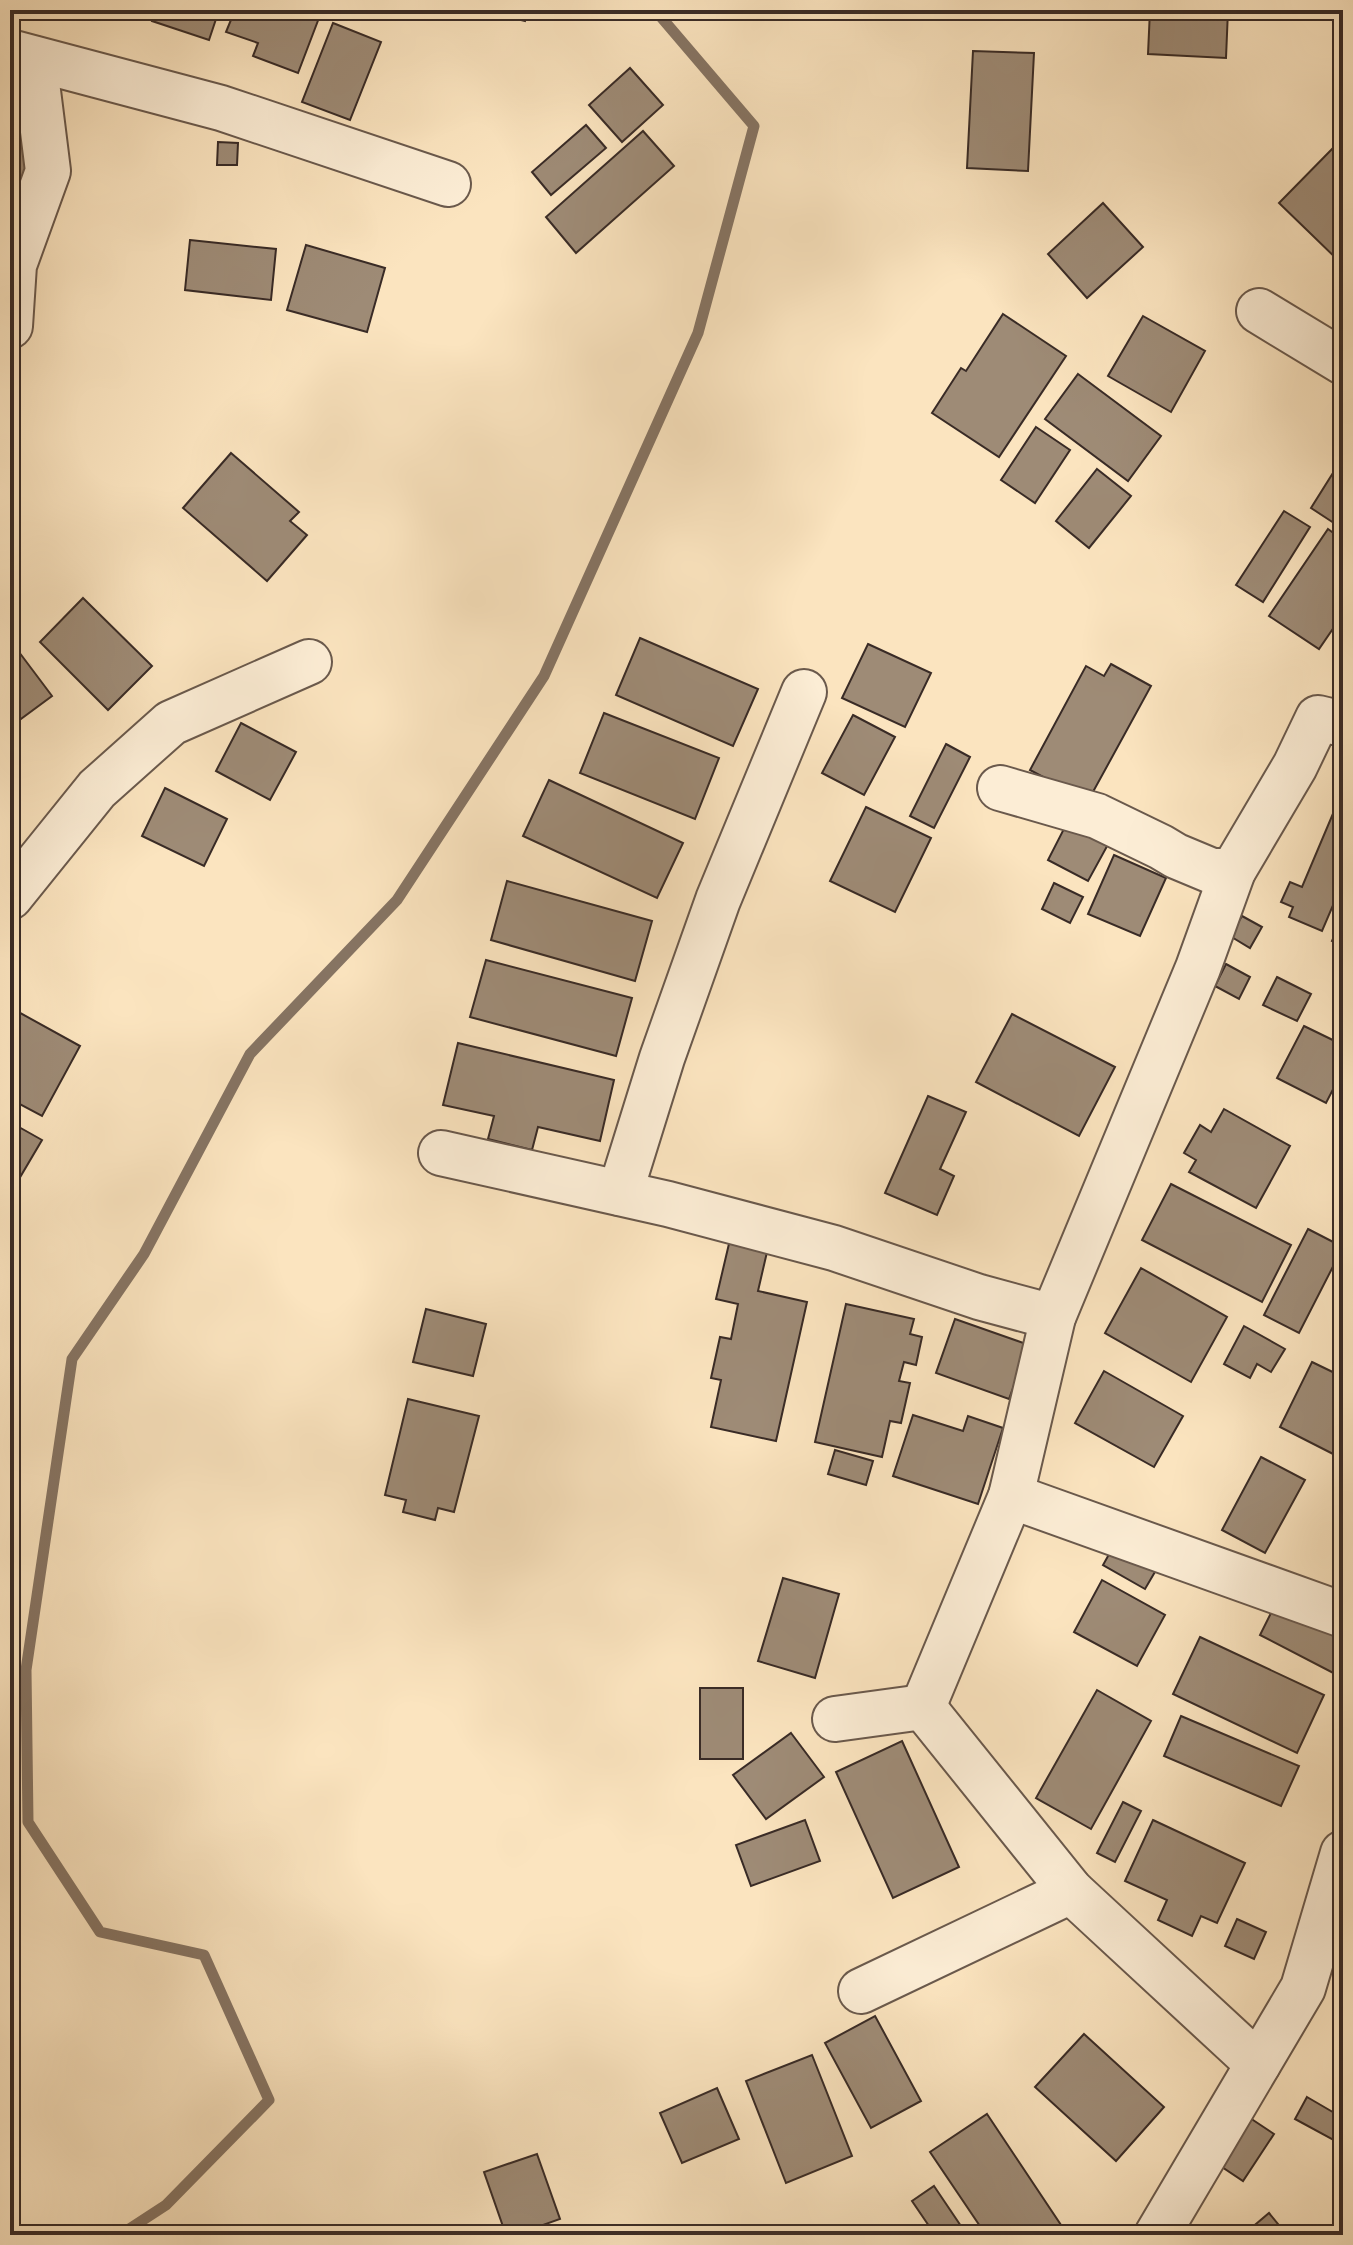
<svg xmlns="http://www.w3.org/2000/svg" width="1353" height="2245" viewBox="0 0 1353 2245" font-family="'IM FELL English',serif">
  <rect width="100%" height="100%" fill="#fbe4bf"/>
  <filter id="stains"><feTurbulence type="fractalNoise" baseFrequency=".0025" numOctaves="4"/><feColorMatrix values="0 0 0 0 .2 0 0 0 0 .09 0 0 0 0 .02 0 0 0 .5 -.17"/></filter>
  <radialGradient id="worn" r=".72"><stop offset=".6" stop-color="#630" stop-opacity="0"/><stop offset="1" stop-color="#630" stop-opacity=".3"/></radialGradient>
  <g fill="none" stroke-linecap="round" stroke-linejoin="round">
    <path stroke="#867463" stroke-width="11" d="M120,2235L166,2205L269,2100L204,1955L100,1932L28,1822L26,1670L72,1359L144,1254L250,1054L397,900L544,676L698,333L754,126L655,10"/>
  </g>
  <g fill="#9e8b76" stroke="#392b26" stroke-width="2">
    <path d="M155,10H219L209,40L152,21Z"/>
    <path d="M235,10H322L298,73L253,56L258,43L226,32Z"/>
    <path d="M480,10H528L525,21Z"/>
    <path d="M1150,10H1228L1226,58L1148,54Z"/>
    <path d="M333,23L381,42L350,120L302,102Z"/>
    <path d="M973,51L1034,53L1028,171L967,168Z"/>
    <path d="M630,68L663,105L622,142L589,105Z"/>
    <path d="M586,125L606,148L551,195L532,172Z"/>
    <path d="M643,131L674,166L576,253L546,217Z"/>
    <path d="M10,139L34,148L10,208Z"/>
    <path d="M218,142L238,143L237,165H217Z"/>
    <path d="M1337,144L1343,150V265L1279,203Z"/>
    <path d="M1103,203L1143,247L1087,298L1048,254Z"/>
    <path d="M190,240L276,249L271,300L185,290Z"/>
    <path d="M306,245L385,268L367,332L287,310Z"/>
    <path d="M1003,314L1066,356L999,457L932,413L961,368L966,371Z"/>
    <path d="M1143,316L1205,351L1171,412L1108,376Z"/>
    <path d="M1078,374L1161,436L1128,481L1045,419Z"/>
    <path d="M1036,427L1070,450L1035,503L1001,480Z"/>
    <path d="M231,453L299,512L290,521L307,535L267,581L183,508Z"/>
    <path d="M1343,457V529L1311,508Z"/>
    <path d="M1097,469L1131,496L1089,548L1056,521Z"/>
    <path d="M1284,511L1310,527L1263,602L1236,585Z"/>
    <path d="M1328,529L1343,540V614L1319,649L1269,616Z"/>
    <path d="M83,598L152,666L108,710L40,642Z"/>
    <path d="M640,638L758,689L733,746L616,695Z"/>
    <path d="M10,640L52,696L10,727Z"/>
    <path d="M868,644L931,673L905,727L842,698Z"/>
    <path d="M1111,664L1151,686L1088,801L1030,770L1086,666L1104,676Z"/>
    <path d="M604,713L719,758L695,819L580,773Z"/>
    <path d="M853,715L895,737L864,795L822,773Z"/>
    <path d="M241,723L296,752L270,800L216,771Z"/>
    <path d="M946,744L970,757L934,828L910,816Z"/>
    <path d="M549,780L683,843L657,898L523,836Z"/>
    <path d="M165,788L227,819L204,866L142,836Z"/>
    <path d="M1343,790V882L1322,931L1289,917L1293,907L1281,902L1290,882L1302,887Z"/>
    <path d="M866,807L931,838L895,912L830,881Z"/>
    <path d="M1070,817L1111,839L1088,881L1048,860Z"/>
    <path d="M1114,855L1166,878L1140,936L1088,914Z"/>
    <path d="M507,881L652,921L635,981L491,940Z"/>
    <path d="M1054,883L1083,897L1070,923L1042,909Z"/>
    <path d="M1242,916L1262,927L1250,948L1230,936Z"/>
    <path d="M1343,916V946L1332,941Z"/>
    <path d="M486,960L632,998L616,1056L470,1017Z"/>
    <path d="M1226,964L1250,977L1239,999L1215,986Z"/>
    <path d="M1277,977L1311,994L1297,1021L1263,1005Z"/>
    <path d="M13,1009L80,1046L42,1116L10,1099V1013Z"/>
    <path d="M1012,1014L1115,1067L1079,1136L976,1082Z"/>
    <path d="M1304,1026L1343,1045V1070L1326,1103L1277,1078Z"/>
    <path d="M458,1043L614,1080L600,1141L538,1127L532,1150L488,1139L494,1116L443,1105Z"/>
    <path d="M928,1096L966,1112L940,1169L954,1176L937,1215L885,1193Z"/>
    <path d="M1224,1109L1290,1146L1256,1208L1189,1172L1196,1160L1184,1153L1200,1125L1211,1132Z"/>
    <path d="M10,1122L42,1140L19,1179L10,1173Z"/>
    <path d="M1171,1184L1291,1245L1262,1302L1142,1240Z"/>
    <path d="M1308,1229L1343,1247L1299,1333L1264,1315Z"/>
    <path d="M732,1231L770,1239L758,1291L807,1302L776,1441L711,1427L721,1380L711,1378L720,1337L731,1339L738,1304L716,1299Z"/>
    <path d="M1141,1268L1227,1317L1191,1382L1105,1333Z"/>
    <path d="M846,1304L914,1319L910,1334L922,1337L916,1365L904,1362L899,1381L910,1383L901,1423L890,1421L882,1457L815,1442Z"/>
    <path d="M426,1309L486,1324L473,1376L413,1362Z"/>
    <path d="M955,1319L1029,1345L1009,1399L936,1373Z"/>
    <path d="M1244,1326L1285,1349L1271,1372L1257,1364L1250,1378L1224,1364Z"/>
    <path d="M1312,1362L1343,1377V1459L1280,1427Z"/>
    <path d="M1104,1371L1183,1416L1154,1467L1075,1423Z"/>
    <path d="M408,1399L479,1416L454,1512L438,1508L435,1520L403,1512L406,1500L385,1495Z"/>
    <path d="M913,1415L963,1431L968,1416L1003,1428L978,1504L893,1476Z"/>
    <path d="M835,1450L873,1461L866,1485L828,1474Z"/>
    <path d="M1261,1457L1305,1480L1265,1553L1222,1530Z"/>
    <path d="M1117,1540L1159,1565L1145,1589L1103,1565Z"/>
    <path d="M783,1578L839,1594L815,1678L758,1661Z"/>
    <path d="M1102,1580L1165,1615L1137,1666L1074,1632Z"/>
    <path d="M1278,1599L1343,1633V1678L1260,1635Z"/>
    <path d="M1200,1637L1324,1695L1297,1753L1173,1694Z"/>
    <rect x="700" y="1688" width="43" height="71"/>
    <path d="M1097,1690L1151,1721L1091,1829L1036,1798Z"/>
    <path d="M1181,1716L1299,1766L1281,1806L1164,1756Z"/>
    <path d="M791,1733L824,1777L766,1819L733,1775Z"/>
    <path d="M902,1741L959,1867L893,1898L836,1772Z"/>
    <path d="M1123,1802L1141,1811L1115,1862L1097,1853Z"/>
    <path d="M805,1820L820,1861L751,1886L736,1845Z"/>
    <path d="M1153,1820L1245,1863L1217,1923L1201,1916L1192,1936L1158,1920L1167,1900L1125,1881Z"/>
    <path d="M1237,1919L1266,1932L1254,1959L1225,1946Z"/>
    <path d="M875,2016L921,2101L871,2128L825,2043Z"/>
    <path d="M1084,2034L1164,2107L1116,2161L1035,2087Z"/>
    <path d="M812,2055L852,2156L786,2183L746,2081Z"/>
    <path d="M717,2088L739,2139L682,2163L660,2113Z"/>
    <path d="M1307,2097L1343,2118V2135L1339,2143L1295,2119Z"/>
    <path d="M987,2114L1061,2225L1046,2235H986L930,2152Z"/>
    <path d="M1244,2114L1274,2134L1243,2181L1213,2161Z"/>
    <path d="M537,2154L560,2219L515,2235H506L484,2172Z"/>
    <path d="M934,2186L967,2235H916L929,2226L912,2201Z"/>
    <path d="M1269,2213L1287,2235H1243Z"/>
  </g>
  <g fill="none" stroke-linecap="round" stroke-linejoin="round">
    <defs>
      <g id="minor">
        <path d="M10,52L221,108L448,184"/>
        <path d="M1259,311L1343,362"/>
        <path d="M10,326L14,265L48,171L34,59"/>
        <path d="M1000,788L1097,816L1161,847L1176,856L1212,871H1233"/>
        <path d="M10,897L97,789L171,723L309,662"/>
        <path d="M441,1153L668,1204L834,1248L979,1297L1053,1317"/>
        <path d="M620,1193L662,1058L718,900L804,692"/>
        <path d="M1011,1496L1343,1615"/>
        <path d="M923,1707L1011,1496L1053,1317L1198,968L1233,871L1295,766L1318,718L1343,724"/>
        <path d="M923,1707L1071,1891L1258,2064"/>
        <path d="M835,1719L923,1707"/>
        <path d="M861,1991L1071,1891"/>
        <path d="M1157,2235L1303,1988L1343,1853"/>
      </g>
    </defs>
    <use href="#minor" stroke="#6a594c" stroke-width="48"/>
    <use href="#minor" stroke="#fcedd5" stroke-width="44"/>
  </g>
  <rect width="1353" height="2245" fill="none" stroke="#fbe4bf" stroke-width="40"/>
  <rect x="12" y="12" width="1329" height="2221" fill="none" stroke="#392b26" stroke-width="4"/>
  <rect x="20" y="20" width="1313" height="2205" fill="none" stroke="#392b26" stroke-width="2"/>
  <rect width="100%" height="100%" filter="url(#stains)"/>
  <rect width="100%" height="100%" fill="url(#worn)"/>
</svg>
